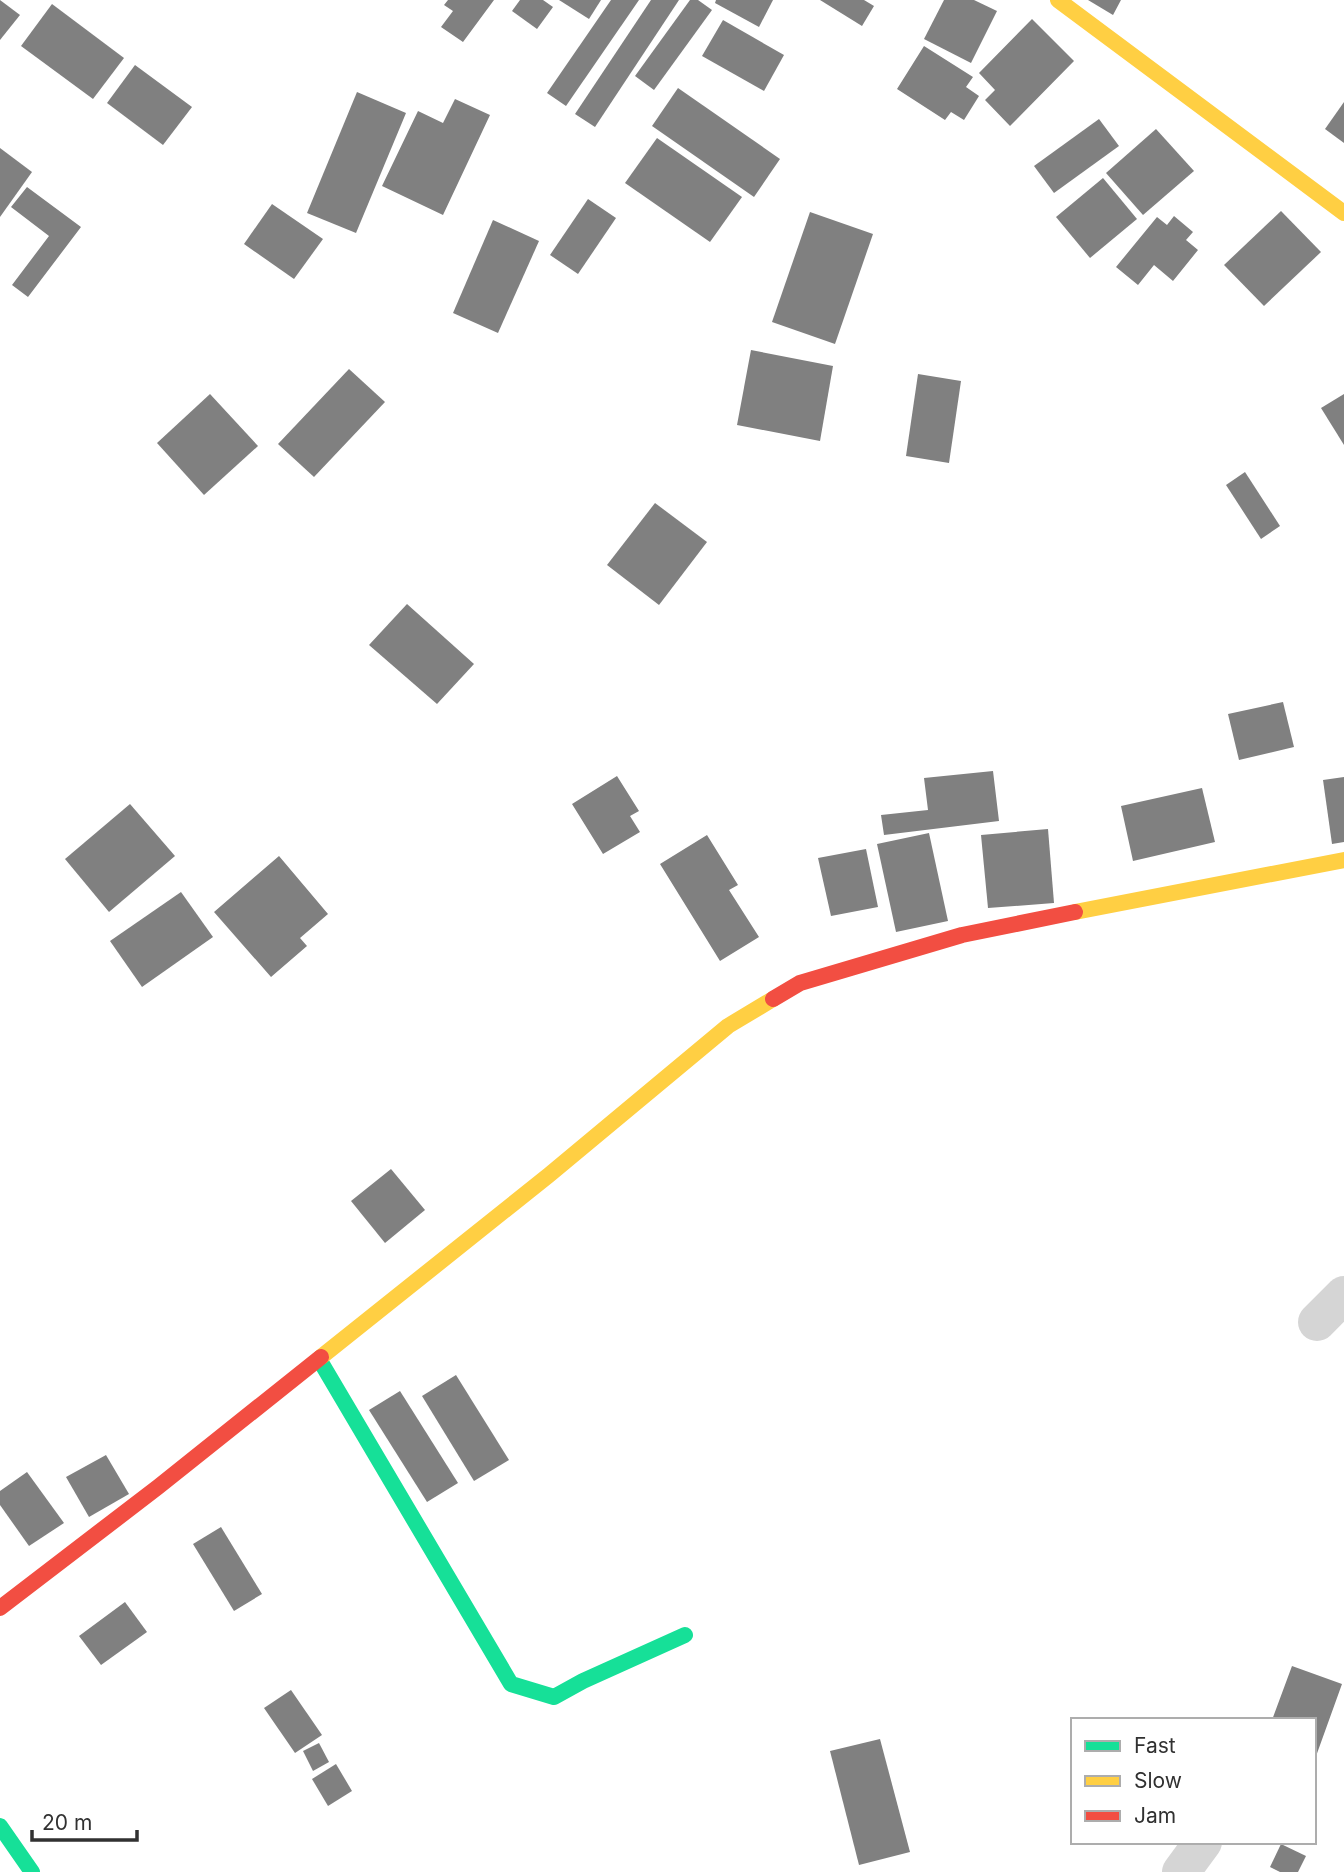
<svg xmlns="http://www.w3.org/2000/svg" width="1344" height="1872" viewBox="0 0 1344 1872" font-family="Inter,sans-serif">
  <rect width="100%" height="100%" fill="#fff"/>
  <g fill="#808080">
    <path d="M0,0L20,15L0,40Z"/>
    <path d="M448,0H494L463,42L441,27L453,11L444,5Z"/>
    <path d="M520,0H543L553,7L537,29L512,11Z"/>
    <path d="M559,0H601L589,19Z"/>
    <path d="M611,0H639L566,106L547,93Z"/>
    <path d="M651,0H679L595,127L575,114Z"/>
    <path d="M690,0H698L712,10L654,90L635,76Z"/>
    <path d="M716,0H773L759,27L715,3Z"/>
    <path d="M820,0H864L874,6L862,26Z"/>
    <path d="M944,0H974L997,11L971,63L924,39Z"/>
    <path d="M1088,0H1121L1113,15Z"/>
    <path d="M52,4L124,58L93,99L21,46Z"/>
    <path d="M1032,19L1074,61L1010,126L985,100L995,90L979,73Z"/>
    <path d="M723,20L784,55L764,91L702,56Z"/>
    <path d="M924,46L973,77L966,87L979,96L964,120L951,112L945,120L897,89Z"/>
    <path d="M135,65L192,107L163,145L107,103Z"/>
    <path d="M678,88L780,159L754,197L652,126Z"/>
    <path d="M357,92L406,113L356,233L307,213Z"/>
    <path d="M455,99L490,115L443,215L382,186L418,111L443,123Z"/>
    <path d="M1344,102V143L1325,129Z"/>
    <path d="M1099,119L1119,146L1054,193L1034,166Z"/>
    <path d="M1156,129L1194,171L1143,215L1106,173Z"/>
    <path d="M657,138L742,197L710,242L625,183Z"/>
    <path d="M0,148L32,172L0,217Z"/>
    <path d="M1103,178L1137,219L1090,258L1056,217Z"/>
    <path d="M27,187L81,227L28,297L12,285L49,236L11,207Z"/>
    <path d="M588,199L616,218L578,274L550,255Z"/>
    <path d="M272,204L323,239L294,279L244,244Z"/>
    <path d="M1281,211L1321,252L1264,306L1224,265Z"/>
    <path d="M810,212L873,234L835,344L772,322Z"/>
    <path d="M1174,216L1193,232L1186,240L1198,250L1173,281L1154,265L1138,285L1116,267L1157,217L1167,225Z"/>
    <path d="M493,220L539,241L498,333L453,313Z"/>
    <path d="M751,350L833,366L820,441L737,425Z"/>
    <path d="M349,369L385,402L314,477L278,444Z"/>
    <path d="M918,374L961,381L949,463L906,456Z"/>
    <path d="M210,394L258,446L204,495L157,443Z"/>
    <path d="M1344,394V445L1321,408Z"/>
    <path d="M1245,472L1280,526L1261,539L1226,485Z"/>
    <path d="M655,503L707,542L659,605L607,565Z"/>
    <path d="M407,604L474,664L437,704L369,645Z"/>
    <path d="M1283,702L1294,747L1239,760L1228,714Z"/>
    <path d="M993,771L999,821L884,835L881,815L928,810L924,778Z"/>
    <path d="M617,776L639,811L630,816L640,832L603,854L572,804Z"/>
    <path d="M1344,777V842L1332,844L1323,780Z"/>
    <path d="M1202,788L1215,842L1133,861L1121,806Z"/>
    <path d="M130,804L175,856L109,912L65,859Z"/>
    <path d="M1048,829L1054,903L988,908L981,835Z"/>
    <path d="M929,833L948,921L896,932L877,844Z"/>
    <path d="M707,835L738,885L729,890L759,937L720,961L660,864Z"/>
    <path d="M866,849L878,907L831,916L818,858Z"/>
    <path d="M279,856L328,914L300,938L307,946L271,977L214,912Z"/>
    <path d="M181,892L213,937L142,987L110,941Z"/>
    <path d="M391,1169L425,1210L385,1243L351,1201Z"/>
    <path d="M456,1375L509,1460L474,1481L422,1396Z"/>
    <path d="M400,1391L458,1483L427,1502L369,1410Z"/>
    <path d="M106,1455L129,1494L89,1517L66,1477Z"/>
    <path d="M27,1472L64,1523L29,1546L0,1505V1491Z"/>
    <path d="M221,1527L262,1594L234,1611L193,1544Z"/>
    <path d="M125,1602L147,1632L101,1665L79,1636Z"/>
    <path d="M1292,1666L1342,1684L1315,1759L1314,1720H1272Z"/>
    <path d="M291,1690L322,1735L295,1753L264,1708Z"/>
    <path d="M880,1739L910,1852L859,1865L830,1751Z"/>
    <path d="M319,1743L329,1762L313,1771L303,1751Z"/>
    <path d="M336,1764L352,1791L328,1806L312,1779Z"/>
    <path d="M1281,1844L1306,1856L1298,1872H1280L1270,1867Z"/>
  </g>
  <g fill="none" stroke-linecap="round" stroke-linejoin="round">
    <g stroke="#d5d5d5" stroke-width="38">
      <path d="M1317,1322L1344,1295"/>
      <path d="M1181,1872L1203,1842"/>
    </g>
    <g stroke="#16e098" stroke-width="16">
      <path d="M319,1359L511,1684L554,1697L583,1681L685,1635"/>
      <path d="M0,1826L32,1872"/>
    </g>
    <g stroke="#ffcf43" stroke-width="16">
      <path d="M1058,0L1344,213"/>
      <path d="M1075,912L1344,860"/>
      <path d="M321,1357L549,1175L728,1026L773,999"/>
    </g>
    <g stroke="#f24e42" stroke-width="16">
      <path d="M773,999L800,983L962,935L1075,912"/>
      <path d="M0,1608L158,1487L321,1357"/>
    </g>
  </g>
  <rect x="1071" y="1718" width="245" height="126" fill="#ffffff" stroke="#adadad" stroke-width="2"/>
  <rect x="1085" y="1741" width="35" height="10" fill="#16e098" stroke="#adadad" stroke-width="2"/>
  <text x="1134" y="1753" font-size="21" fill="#313131">Fast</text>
  <rect x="1085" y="1776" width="35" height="10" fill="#ffcf43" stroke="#adadad" stroke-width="2"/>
  <text x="1134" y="1788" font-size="21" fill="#313131">Slow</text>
  <rect x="1085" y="1811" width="35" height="10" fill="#f24e42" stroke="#adadad" stroke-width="2"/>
  <text x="1134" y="1823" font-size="21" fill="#313131">Jam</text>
  <path d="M32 1830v10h105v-10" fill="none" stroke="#313131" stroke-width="3.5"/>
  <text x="42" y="1830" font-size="21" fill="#313131" stroke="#ffffff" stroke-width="5" paint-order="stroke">20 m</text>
</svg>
